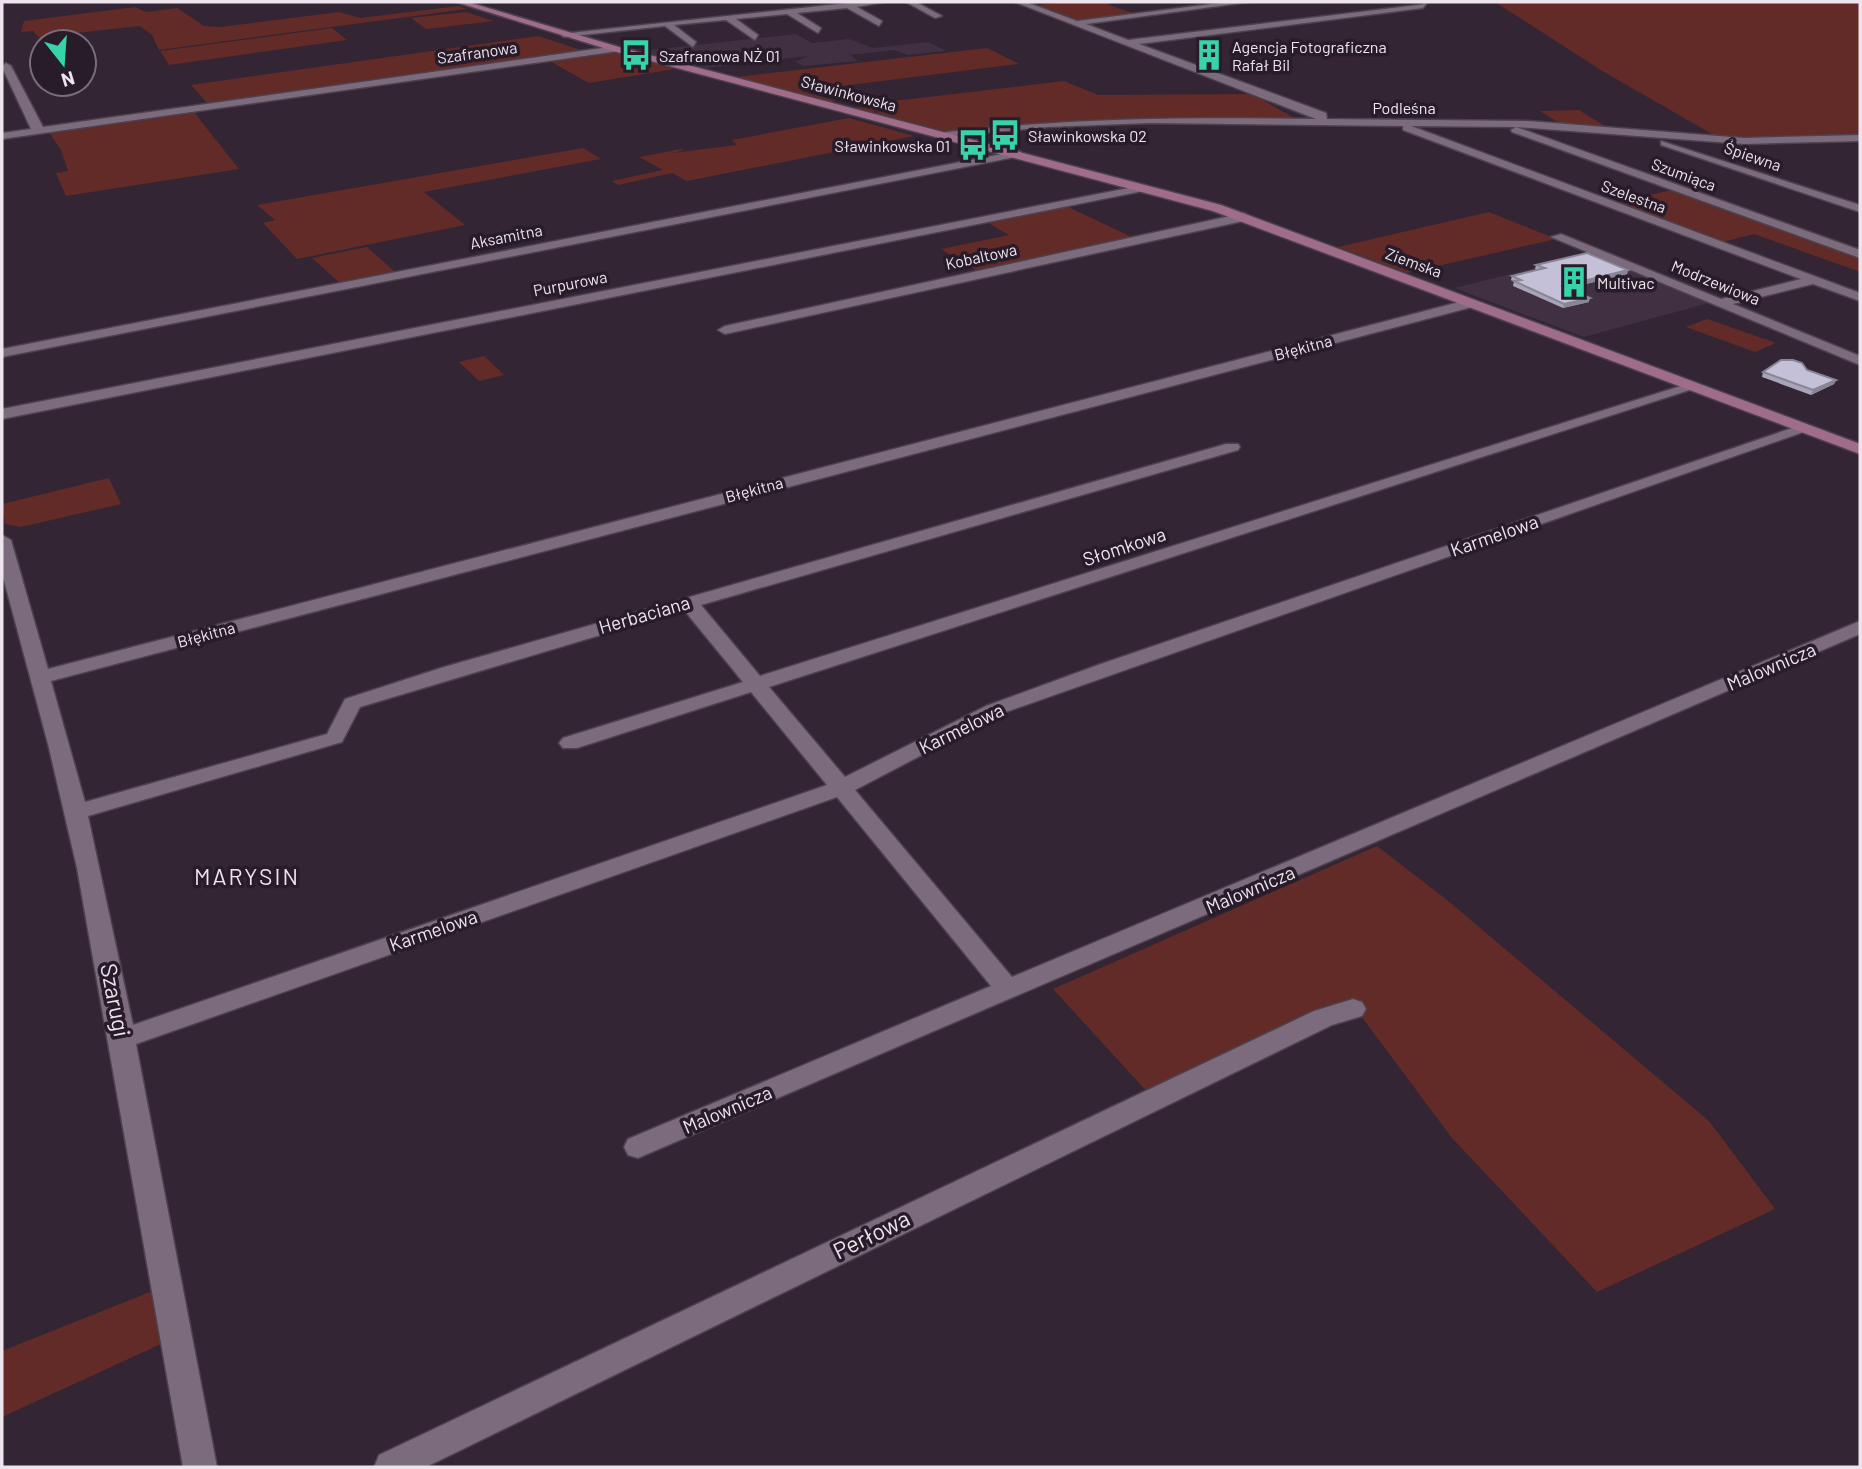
<svg xmlns="http://www.w3.org/2000/svg" width="1862" height="1469" viewBox="0 0 1862 1469" font-family="Barlow,sans-serif">
  <rect width="100%" height="100%" fill="#332534"/>
  <g fill="#412f42">
    <path d="M796,34L812,43L849,39L873,48L929,42L946,51L908,55L894,50L850,55L858,61L804,66L795,62L808,56L707,68L641,51Z"/>
    <path d="M1590,254L1709,303L1584,337L1454,288Z"/>
  </g>
  <g fill="#632b27">
    <path d="M1066,2H1120L1107,4L1135,14L1078,20L1038,5Z"/>
    <path d="M1495,2H1860V137L1719,138L1604,72Z"/>
    <path d="M459,6L467,9L159,50L152,35L140,26L38,37L33,31L21,32L24,21L135,7L146,12L177,8L204,26L221,27L339,12L360,18Z"/>
    <path d="M466,12L494,21L426,29L411,18Z"/>
    <path d="M332,28L347,40L169,65L160,51Z"/>
    <path d="M538,36L584,51L209,105L191,85Z"/>
    <path d="M987,48L1019,64L802,91L836,101L828,102L737,77Z"/>
    <path d="M610,51L675,69L589,83L548,60Z"/>
    <path d="M1064,81L1098,95L1252,94L1296,119H1113L945,131L875,113L880,111L870,112L852,107L868,108V104Z"/>
    <path d="M1579,110L1611,130L1559,123L1540,111Z"/>
    <path d="M193,111L239,169L66,196L56,173L68,171L61,150L49,132Z"/>
    <path d="M849,118L914,136L687,181L672,173L618,185L612,181L663,170L639,157L681,149L684,150L673,153L737,145L732,140Z"/>
    <path d="M583,148L601,159L424,192L465,225L297,259L263,223L275,220L257,205Z"/>
    <path d="M1671,190L1860,256V272L1754,234L1723,242L1616,203Z"/>
    <path d="M1064,205L1138,240L977,271L941,249L1009,235L985,221Z"/>
    <path d="M1489,212L1556,239L1407,273L1338,247Z"/>
    <path d="M367,247L395,272L340,283L312,258Z"/>
    <path d="M1707,319L1776,343L1755,352L1686,327Z"/>
    <path d="M484,356L504,375L479,381L459,362Z"/>
    <path d="M109,478L121,504L21,527L5,524L2,504Z"/>
    <path d="M1377,846L1447,900L1709,1121L1775,1209L1597,1292L1452,1138L1361,1016L1346,1002L1151,1096L1053,989Z"/>
    <path d="M165,1286L174,1338L2,1417V1351Z"/>
  </g>
  <g fill="none" stroke-linecap="round" stroke-linejoin="round">
    <defs>
      <g id="street">
        <path d="M884,2L857,7L882,21L879,26L847,8L797,13L821,28L818,33L787,14L736,19L758,35L755,40L726,20L674,25L696,42L693,47L665,26L564,37L560,34L848,3Z"/>
        <path d="M906,2H916L942,16L935,18Z"/>
        <path d="M1015,2H1026L1077,21L1227,2H1249L1086,24L1128,40L1426,4L1423,8L1139,44L1326,113L1327,119L1528,121L1744,138L1860,135V141L1744,144L1516,127L1860,250V258L1512,132L1511,130L1516,127L1411,126L1860,293V301L1813,284L1733,304L1860,356V365L1551,237L1561,234L1721,299L1801,279L1403,130V126L1150,123L1048,127L943,137V133L947,132C1073,118 1190,117 1316,119Z"/>
        <path d="M616,46L619,51L2,139V133L31,129L2,67L6,63L11,66L43,127Z"/>
        <path d="M1661,141L1860,205V212L1661,145Z"/>
        <path d="M1017,151L1021,152V156L2,357V349Z"/>
        <path d="M1144,185L1150,188L1148,190L2,419V409Z"/>
        <path d="M1244,213L1250,217L1248,220L725,334L718,330L725,326Z"/>
        <path d="M1471,299L1478,303L1476,306L51,681L85,802L327,734L345,699L444,667L1226,444H1238L1240,447L1238,450L701,605L760,676L1687,384H1697L1699,387L769,687L845,777L986,706L1098,665L1798,426L1804,424L1812,429L1000,714L855,790L1012,977L1860,621V634L638,1158L628,1155L624,1147L628,1139L991,986L837,797L136,1044L217,1467H183L77,868L48,744L2,573V535L11,540L48,669ZM684,610L743,682L563,738L559,743L563,748H577L751,692L827,785L133,1025L88,816L342,742L360,707Z"/>
        <path d="M1353,999L1362,1002L1366,1009L1362,1016L1332,1025L426,1467H374L379,1455L1314,1011Z"/>
      </g>
      <path id="secondary" d="M456,2H468L619,47L1221,205L1860,444V454L1213,211L613,51Z"/>
    </defs>
    <use href="#street" stroke="#4d414e" stroke-width="3"/>
    <use href="#secondary" stroke="#4d414e" stroke-width="3"/>
    <use href="#street" fill="#7b6b7c" fill-rule="evenodd"/>
    <use href="#secondary" fill="#9f6c8a" fill-rule="evenodd"/>
  </g>
  <g fill="#a8a5b9">
    <path d="M1536,265L1628,270L1627,274L1569,288L1589,302L1563,308L1513,286L1514,281L1511,280L1512,276L1538,270L1535,269Z"/>
    <path d="M1807,370L1836,380L1834,384L1811,395L1762,377L1763,372Z"/>
  </g>
  <g fill="#888696">
    <path d="M1628,270L1627,274L1562,290L1563,286Z"/>
    <path d="M1590,298L1589,302L1563,308L1564,304Z"/>
    <path d="M1836,380L1834,384L1811,395L1813,390Z"/>
  </g>
  <g fill="#c3c0d7" stroke="#888696" stroke-width="2">
    <path d="M1587,253L1628,270L1563,286L1590,298L1564,304L1514,281L1521,280L1512,276L1545,268L1536,265Z"/>
    <path d="M1781,360H1793L1802,363L1807,370L1836,380L1813,390L1763,372Z"/>
  </g>
  <defs>
    <symbol id="bus-bare" viewBox="-9 -9 18 18"><path d="M-5-6H5V4H4V6H2V4H-2V6H-4V4H-5ZM-3.5-4V0h7V-4ZM-3.5 1.2v1.5H-2V1.2ZM2 1.2v1.5H3.5V1.2Z" fill="#36d4a7" stroke="#291c2a" stroke-width="2.5" paint-order="stroke"/></symbol>
    <symbol id="building-bare" viewBox="-9 -9 18 18"><path d="M-4-6H4V6H1V3H-1V6H-4ZM-2.5-4.3h1.7v1.8h-1.7ZM.8-4.3h1.7v1.8H.8ZM-2.5-1h1.7V.8h-1.7ZM.8-1h1.7V.8H.8Z" fill="#36d4a7" stroke="#291c2a" stroke-width="2.5" paint-order="stroke"/></symbol>
  </defs>
  <g fill-rule="evenodd">
    <use href="#bus-bare" x="614" y="33" width="44" height="44"/>
    <use href="#building-bare" x="1187" y="33" width="44" height="44"/>
    <use href="#bus-bare" x="983" y="113" width="44" height="44"/>
    <use href="#bus-bare" x="951" y="123" width="44" height="44"/>
    <use href="#building-bare" x="1552" y="260" width="44" height="44"/>
  </g>
  <g text-anchor="middle" dominant-baseline="central" stroke-width="7" stroke-linejoin="round" paint-order="stroke">
    <g font-size="16" fill="#ede4ee" stroke="#291c2a" text-anchor="start">
      <text x="1232" y="46">Agencja Fotograficzna<tspan x="1232" dy="18">Rafał Bil</tspan></text>
      <text x="659" y="55">Szafranowa NŻ 01</text>
      <text x="1028" y="135">Sławinkowska 02</text>
      <text x="950" y="145" text-anchor="end">Sławinkowska 01</text>
      <text x="1597" y="282">Multivac</text>
    </g>
    <g font-size="16" fill="#ede4ee" stroke="#291c2a">
      <text transform="translate(477 52) rotate(-8)">Szafranowa</text>
      <text transform="translate(849 93) rotate(15)">Sławinkowska</text>
      <text x="1404" y="107">Podleśna</text>
      <text transform="translate(1753 156) rotate(19)">Śpiewna</text>
      <text transform="translate(1684 174) rotate(20)">Szumiąca</text>
      <text transform="translate(1634 196) rotate(20)">Szelestna</text>
      <text transform="translate(506 236) rotate(-11)">Aksamitna</text>
      <text transform="translate(981 256) rotate(-12)">Kobaltowa</text>
      <text transform="translate(1414 262) rotate(20)">Ziemska</text>
      <text transform="translate(1716 282) rotate(22)">Modrzewiowa</text>
      <text transform="translate(570 283) rotate(-11)">Purpurowa</text>
      <text transform="translate(1303 347) rotate(-15)">Błękitna</text>
      <text transform="translate(754 489) rotate(-15)">Błękitna</text>
      <text transform="translate(206 634) rotate(-15)">Błękitna</text>
    </g>
    <g font-size="19" fill="#ede4ee" stroke="#291c2a">
      <text transform="translate(1494 535) rotate(-19)">Karmelowa</text>
      <text transform="translate(1124 546) rotate(-18)">Słomkowa</text>
      <text transform="translate(644 614) rotate(-16)">Herbaciana</text>
      <text transform="translate(1771 666) rotate(-23)">Malownicza</text>
      <text transform="translate(961 728) rotate(-26)">Karmelowa</text>
      <text transform="translate(1250 889) rotate(-23)">Malownicza</text>
      <text transform="translate(433 930) rotate(-19)">Karmelowa</text>
      <text transform="translate(727 1109) rotate(-23)">Malownicza</text>
    </g>
    <g font-size="23" letter-spacing="2" fill="#ede4ee" stroke="#291c2a">
      <text x="247" y="876">MARYSIN</text>
    </g>
    <g font-size="23" fill="#ede4ee" stroke="#291c2a">
      <text transform="translate(116 1000) rotate(79)">Szarugi</text>
      <text transform="translate(871 1234) rotate(-26)">Perłowa</text>
    </g>
  </g>
  <rect width="1862" height="1469" fill="none" stroke="#ede4ee" stroke-width="7"/>
  <g transform="translate(63 63) rotate(163)"><circle r="33" fill="#291c2a" stroke="#776c78" stroke-width="2"/>
  <path d="M0-5L12 26L0 18L-12 26Z" fill="#36d4a7"/>
  <text y="-10" font-size="19" font-weight="bold" text-anchor="middle" fill="#ede4ee">N</text>
  </g>
</svg>
